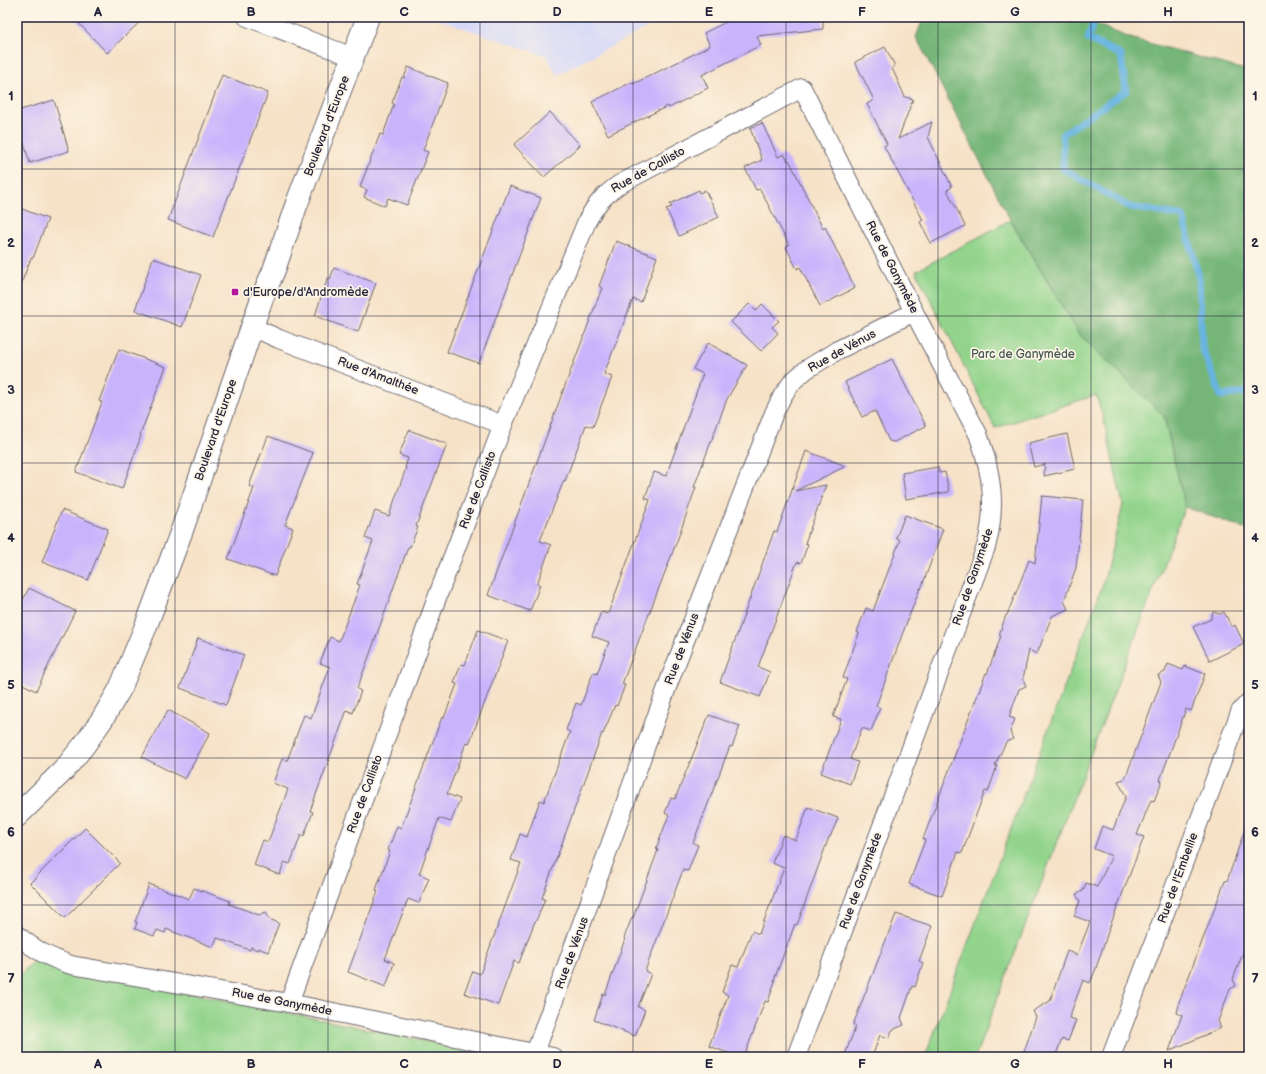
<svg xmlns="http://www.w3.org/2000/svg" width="1266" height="1074" viewBox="0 0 1266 1074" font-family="'Balsamiq Sans',sans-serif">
  <rect width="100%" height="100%" fill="#fcf5e5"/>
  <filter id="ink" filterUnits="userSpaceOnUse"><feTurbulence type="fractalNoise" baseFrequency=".025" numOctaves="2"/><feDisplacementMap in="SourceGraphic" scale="8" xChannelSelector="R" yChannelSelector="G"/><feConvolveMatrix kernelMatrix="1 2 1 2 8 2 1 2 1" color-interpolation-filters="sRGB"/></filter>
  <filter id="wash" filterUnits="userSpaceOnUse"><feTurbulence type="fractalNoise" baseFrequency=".012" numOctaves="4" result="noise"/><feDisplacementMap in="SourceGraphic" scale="16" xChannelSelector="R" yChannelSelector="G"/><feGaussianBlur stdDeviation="0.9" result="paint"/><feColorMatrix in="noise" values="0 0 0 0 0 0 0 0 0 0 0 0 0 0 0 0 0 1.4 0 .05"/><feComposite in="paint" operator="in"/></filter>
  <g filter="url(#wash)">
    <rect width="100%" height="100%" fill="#f6e2c7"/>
    <path fill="#d5d8f9" d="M431,17H667L557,75L547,56Z"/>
    <g fill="#92d48c" stroke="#5a7b64">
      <path d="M1010,220L1079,334L1164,416L1185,507L975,1057H925L1103,584L1123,505L1103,417L1096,395L995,428L916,271Z"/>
      <path d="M34,961L479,1052L478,1057H17V977Z"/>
    </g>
    <path fill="#75b678" stroke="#4c6c5a" d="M924,17H1078L1130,38L1249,71V530L1185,507L1164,416L1079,334L1010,219L916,37Z"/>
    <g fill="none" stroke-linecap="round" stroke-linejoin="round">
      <path stroke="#67b4e1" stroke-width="7" d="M1095,17L1088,39L1121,55L1126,91L1063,134V169L1130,207L1183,216L1199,278L1202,348L1221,396L1249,392"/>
    </g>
    <g id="blocks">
      <g fill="#c9b4fc">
        <path d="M73,17H145L107,53Z"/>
        <path d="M736,17H823V29L757,36L761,45L702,75L708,88L669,108L668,106L608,135L592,102L632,82L633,84L710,46L704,33Z"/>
        <path d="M885,47L895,66L892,68L905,97L913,99L898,139L932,122L928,137L952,187L947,190L965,226L931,243L920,222L923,220L884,146L887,144L867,104L874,100L855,62Z"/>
        <path d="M408,67L448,83L423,150L428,152L407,205L388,198L385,206L364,197L367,190L360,187L380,134L383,135L394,104L392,103L402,77L404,78Z"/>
        <path d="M222,75L268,93L213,237L168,220Z"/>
        <path d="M54,100L69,151L30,163L17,121V111Z"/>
        <path d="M550,112L580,145L544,177L514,145Z"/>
        <path d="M762,123L778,157L784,154L788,161L789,160L823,229L825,227L855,288L820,306L800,267L797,269L786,247L789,245L760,189L756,190L745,168L762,160L750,128Z"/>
        <path d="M510,186L541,198L479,363L447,352Z"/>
        <path d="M699,190L700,193L705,190L719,217L679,236L666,209L672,207L670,204Z"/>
        <path d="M17,207L48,219L33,258H31L19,289H17Z"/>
        <path d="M616,241L657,257L641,302L633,299L604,374L612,377L593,427L586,425L565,481L564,480L540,541L551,545L537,584L540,585L530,611L488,595L563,391L602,288L599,286Z"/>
        <path d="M153,258L201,275L182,327L135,310Z"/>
        <path d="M334,268L376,283L358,332L315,316L323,291L328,278L330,279Z"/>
        <path d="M749,304L756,311L762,304L779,321L772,327L778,333L761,351L731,322Z"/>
        <path d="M708,343L747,365L727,399L694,487H696L677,541L622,684L625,685L617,706L615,705L603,734L602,733L589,769L542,898L545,899L536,921H535L519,963L514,961L498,1005L464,993L473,971L480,974L521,863L511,860L520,834L527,837L540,800L544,802L570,732L566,730L576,703L581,705L593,673L597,674L609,642L592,636L601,612L608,614L650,500L645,498L654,472L666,476L703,374L693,369Z"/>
        <path d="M119,349L166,367L140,435L141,436L122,489L76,472L102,402L99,401Z"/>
        <path d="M892,359L926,426L894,442L889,441L875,411L862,417L845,382Z"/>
        <path d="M409,430L447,444L416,526L418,527L410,547H408L371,651L357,689L361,691L353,713L347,710L310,811L313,812L304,836L301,835L290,864L284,862L280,875L254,865L263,840L268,842L288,789L273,783L282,759L287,761L304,715L311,718L330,667L320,663L330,637L339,641L360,585L357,584L373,541L365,538L375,511L389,516L406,468H405L408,458L399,455Z"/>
        <path d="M1067,434L1075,469L1044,476L1045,464L1034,467L1028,443Z"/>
        <path d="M268,436L313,453L285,525L293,528L275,576L228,559L254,488L249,486Z"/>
        <path d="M806,451L846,466L795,491L826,485L805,543L808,544L801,563L797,562L758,667L770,672L760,697L720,682L774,531L777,532Z"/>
        <path d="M938,467L939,473L945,472L949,492L906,499L902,473Z"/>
        <path d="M1042,496L1083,500L1076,568L1064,601L1068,609L1052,616L1037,654L1029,650L1023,679L1026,686L1019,689L1009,717L1015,719L1010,732L1013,739L1006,742L995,765L997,766L988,792L985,791L962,853L958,852L942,896L909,884L925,840L923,839L986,673L987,674L1001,636L999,635L1006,615H1007L1029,560L1035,563Z"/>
        <path d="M62,510L108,529L88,580L42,562Z"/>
        <path d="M905,515L943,529L921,589L920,588L905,627L876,706L880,708L871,731L862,728L850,759L858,762L850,784L821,773L841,719L833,717L847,679L843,678L859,633L857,632L866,608L873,611L900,540L896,538Z"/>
        <path d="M29,588L75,611L36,691L17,681V612Z"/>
        <path d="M1213,612L1220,614L1224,612L1232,627L1235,625L1244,644L1210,661L1193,627L1211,619Z"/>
        <path d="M478,630L508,641L469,744L466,743L447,794L460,799L451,822L439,818L419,874L429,878L419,903L408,899L385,959L394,963L386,987L348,972L378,891L376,890L390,851L388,850L397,826L401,828L442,717L444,718L457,684L454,683L461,664L465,665Z"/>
        <path d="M198,638L244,655L226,705L180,688Z"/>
        <path d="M1168,664L1183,670L1185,666L1205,674L1191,711L1186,709L1160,780L1162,781L1154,801L1151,800L1137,835L1144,837L1109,929L1095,971L1090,983L1083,980L1069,1018L1076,1020L1068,1041L1062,1039L1055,1057H1022L1036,1017L1033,1011L1050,1001L1067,951L1077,955L1090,922L1074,916L1080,901L1076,894L1083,891L1086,883L1097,887L1112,856L1094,849L1102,826L1113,830L1126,796L1118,781L1125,779L1161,682L1158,675L1165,672Z"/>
        <path d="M168,710L210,733L185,779L142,757Z"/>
        <path d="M709,715L740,726L732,747L730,746L693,843L698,845L688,871L683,870L645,971L651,974L638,1007L645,1010L635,1036L594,1020L603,994L605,995L625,939L624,938L632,917L633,918L658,850L656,849L669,815L665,813L671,798L675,799Z"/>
        <path d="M808,807L838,818L830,837H829L797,925L795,924L774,980L775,981L768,1002L765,1001L744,1057H739L709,1046L728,995L722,992L732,965L738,967L752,931L759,934L784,868L772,863L783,835L796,840Z"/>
        <path d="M1246,826L1249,827V946L1245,948L1233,979L1236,986L1230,989L1218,1021L1221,1028L1169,1051L1182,1015L1177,1013L1179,1005H1178L1225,881H1227Z"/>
        <path d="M85,828L120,863L65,918L30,883Z"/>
        <path d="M149,884L189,899L194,888L230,901L229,904L259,915L266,912L269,919L279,923L268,952L258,948L257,950L251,947L250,950L217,938L213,947L166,929L165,933L157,930L154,936L135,929L137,922H135Z"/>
        <path d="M896,914L932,926L919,961L923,963L915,987L912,986L901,1018L904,1025L892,1030L889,1038L880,1035L872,1057H844L856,1026L853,1025Z"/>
      </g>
    </g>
  </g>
  <g filter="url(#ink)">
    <use href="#blocks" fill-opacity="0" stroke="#6c656c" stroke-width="1"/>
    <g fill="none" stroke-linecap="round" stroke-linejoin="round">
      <defs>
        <g id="minor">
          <path d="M247,17L353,57"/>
          <path d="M252,327L279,339L503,425"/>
          <path d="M17,935C35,950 50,958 71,965L289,1003L553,1057"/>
          <path d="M289,1003L438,595L503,425L587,221C596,204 604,195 620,184L802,88L914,312L978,434C992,472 997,507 986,547L796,1057"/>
          <path d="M535,1053L670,679L774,413L783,395L793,381L807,369L838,350L914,312"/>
          <path d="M1111,1057L1240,712L1249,702"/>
        </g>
        <path id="tertiary" d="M17,816L64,770L85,744L103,718L120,689L146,626L182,530L262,298L274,270L297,203L368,17"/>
      </defs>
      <use href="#minor" stroke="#6c656c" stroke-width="20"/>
      <use href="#tertiary" stroke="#6c656c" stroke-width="24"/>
      <use href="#minor" stroke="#fff" stroke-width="18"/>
      <use href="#tertiary" stroke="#fff" stroke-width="22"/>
    </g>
  </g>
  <path fill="none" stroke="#22223b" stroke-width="1" stroke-opacity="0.55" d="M175,17V1057M328,17V1057M480,17V1057M633,17V1057M786,17V1057M938,17V1057M1091,17V1057M17,169H1249M17,316H1249M17,463H1249M17,611H1249M17,758H1249M17,905H1249"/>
  <rect fill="#b5179e" stroke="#fcf5e5" stroke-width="1.5" x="231" y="288" width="8" height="8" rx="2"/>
  <g text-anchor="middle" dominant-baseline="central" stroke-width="3.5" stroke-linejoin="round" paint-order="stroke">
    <g font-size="12" fill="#22223b" stroke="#fcf5e5">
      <text transform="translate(327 126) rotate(-69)">Boulevard d'Europe</text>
      <text transform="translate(648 170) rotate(-29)">Rue de Callisto</text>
      <text transform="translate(892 267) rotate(63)">Rue de Ganymède</text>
      <text transform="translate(842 351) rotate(-29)">Rue de Vénus</text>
      <text transform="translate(378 376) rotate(21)">Rue d'Amalthée</text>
      <text transform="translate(216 430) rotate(-71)">Boulevard d'Europe</text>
      <text transform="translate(478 490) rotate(-69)">Rue de Callisto</text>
      <text transform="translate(973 577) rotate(-71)">Rue de Ganymède</text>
      <text transform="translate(682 649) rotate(-69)">Rue de Vénus</text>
      <text transform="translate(365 794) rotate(-70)">Rue de Callisto</text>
      <text transform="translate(1178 878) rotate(-70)">Rue de l'Embellie</text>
      <text transform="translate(861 881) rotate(-70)">Rue de Ganymède</text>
      <text transform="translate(572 953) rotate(-70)">Rue de Vénus</text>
      <text transform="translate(282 1002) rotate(11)">Rue de Ganymède</text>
    </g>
    <g font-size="12" fill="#22223b" stroke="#fcf5e5" text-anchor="start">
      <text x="243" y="292">d'Europe/d'Andromède</text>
    </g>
    <g font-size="12" fill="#445753" stroke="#fcf5e5">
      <text x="1023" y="354">Parc de Ganymède</text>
    </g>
  </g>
  <rect width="1266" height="1074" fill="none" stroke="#fcf5e5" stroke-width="44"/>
  <rect x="22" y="22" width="1222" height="1030" fill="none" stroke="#22223b" stroke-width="1.5"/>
  <g font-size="13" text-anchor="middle" font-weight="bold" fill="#22223b">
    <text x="98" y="16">A</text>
    <text x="251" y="16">B</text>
    <text x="404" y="16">C</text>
    <text x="557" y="16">D</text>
    <text x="709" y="16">E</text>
    <text x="862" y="16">F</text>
    <text x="1015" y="16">G</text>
    <text x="1168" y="16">H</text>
    <text x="11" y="100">1</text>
    <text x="1255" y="100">1</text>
    <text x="11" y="247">2</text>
    <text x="1255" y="247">2</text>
    <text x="11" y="394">3</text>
    <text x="1255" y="394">3</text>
    <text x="11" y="542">4</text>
    <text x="1255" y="542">4</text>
    <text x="11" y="689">5</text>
    <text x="1255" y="689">5</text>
    <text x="11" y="836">6</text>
    <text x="1255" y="836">6</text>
    <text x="11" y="983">7</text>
    <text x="1255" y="983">7</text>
    <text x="98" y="1068">A</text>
    <text x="251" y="1068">B</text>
    <text x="404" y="1068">C</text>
    <text x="557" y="1068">D</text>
    <text x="709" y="1068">E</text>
    <text x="862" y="1068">F</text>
    <text x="1015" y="1068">G</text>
    <text x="1168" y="1068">H</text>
  </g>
</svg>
